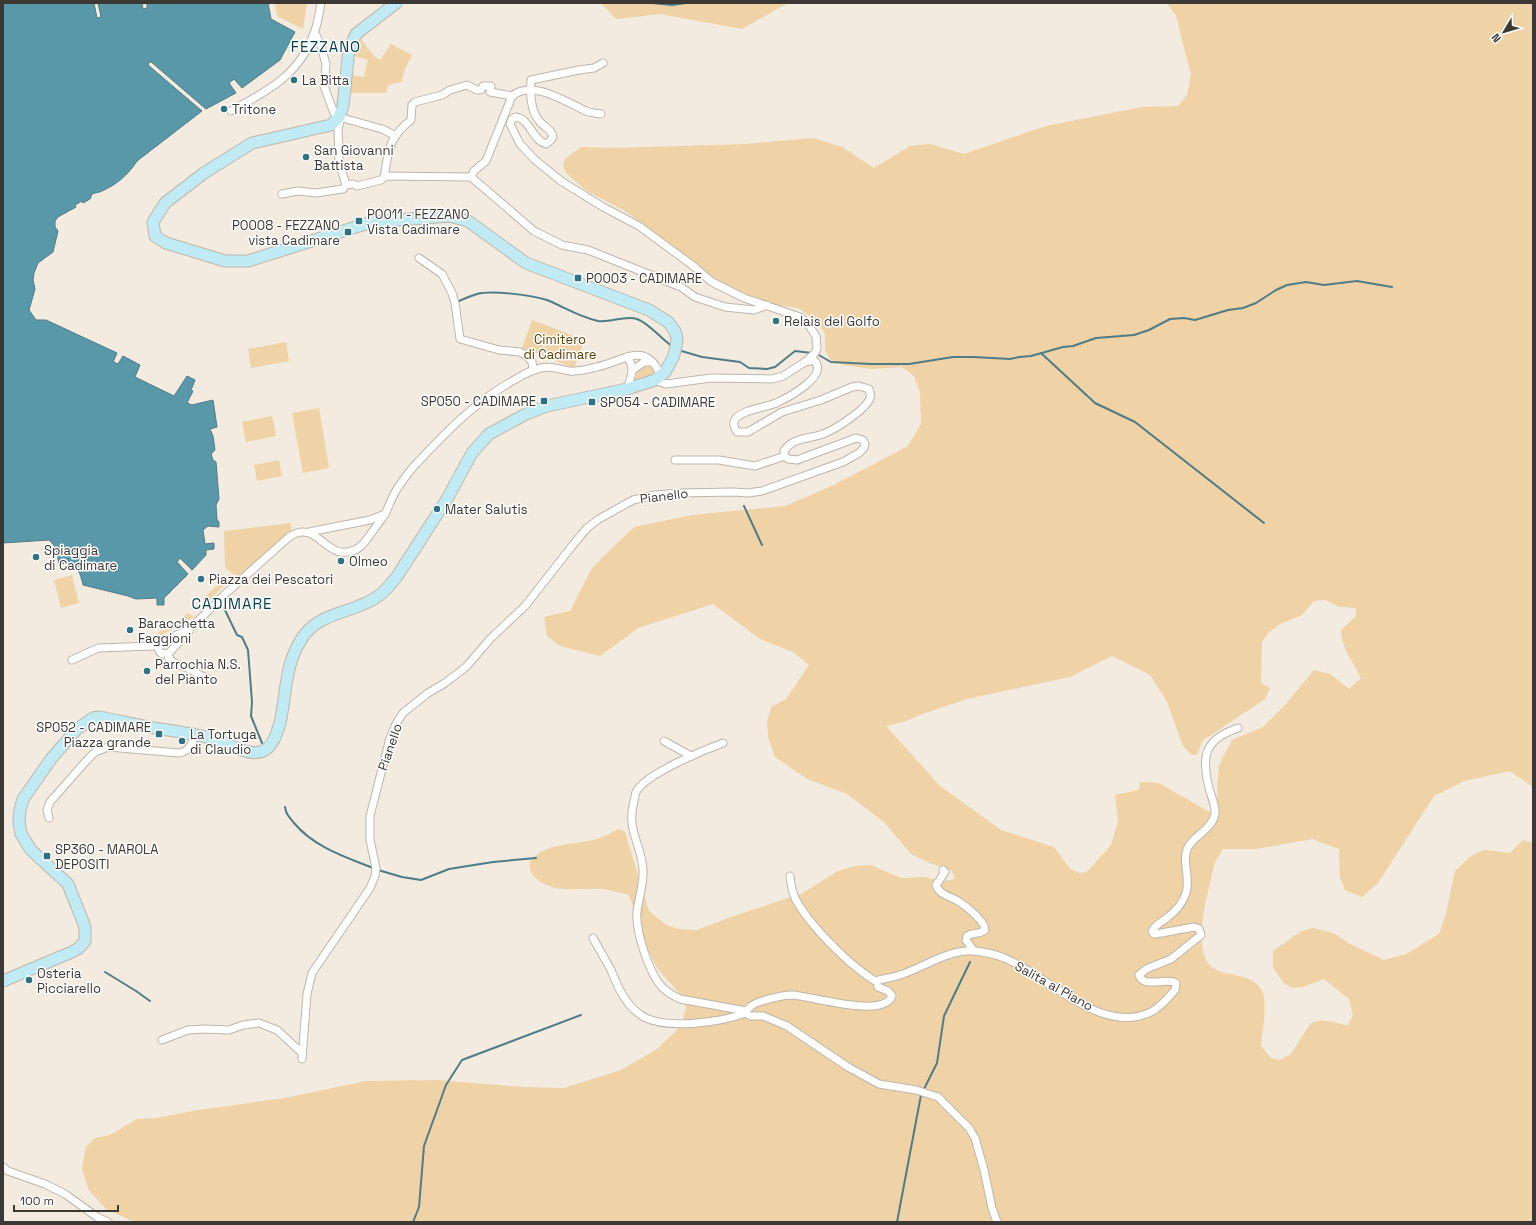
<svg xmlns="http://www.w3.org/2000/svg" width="1536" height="1225" viewBox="0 0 1536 1225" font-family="'Space Grotesk',sans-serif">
  <rect width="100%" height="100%" fill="#f3ebdf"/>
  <g fill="#efd2a5" fill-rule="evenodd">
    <path d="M275,3H307L303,29L277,16Z"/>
    <path d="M601,3H795L786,4L742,29L660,14L616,19Z"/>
    <path d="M1167,3H1533V787L1510,771L1464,781L1434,796L1378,883L1362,897L1345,890L1340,877L1339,849L1312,839L1256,849H1223C1221,853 1217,858 1215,862C1213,868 1212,876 1210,883C1205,904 1192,953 1213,968C1228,978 1252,972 1262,991C1268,1004 1262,1031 1261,1046L1271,1058L1280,1060L1291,1054L1310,1024C1323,1016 1335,1024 1348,1025L1353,1015L1349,999L1324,979L1303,987L1292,988L1283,982L1273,968V951L1300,932L1313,928L1333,933L1350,944L1384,960L1406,954L1439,934L1446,914L1455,871L1471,856L1484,850L1510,853L1523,840L1533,843V1222H138L132,1221L106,1209L88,1189L82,1168L86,1147L95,1138L110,1135L137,1119L157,1118L192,1111L285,1098L366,1081L436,1080L523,1087L564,1088L621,1070L657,1049L676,1031L683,1019L686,1008L684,1002L679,993L657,968L648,950L629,895C621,893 611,890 602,889C590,888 577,890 565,889C550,888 527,880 530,862C547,839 581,847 605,836C610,834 613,831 619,829L625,832L649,911L666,925L678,929L697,930L728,918L803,893L838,871L855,866L871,865L901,878L923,877L942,881L952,880L955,878L951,870L929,863L911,854L884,822L847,794L807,779L775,757L768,737L767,721L771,707L786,699L809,665L793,652L760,639L713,604L638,628L600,656L560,646L547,636L544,617L570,611L592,568L634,527L692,515L785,506L834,485L908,446L921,424L920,392L914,376L902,367L871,369L843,365L832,361L825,351V334L818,322L798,308L777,305L744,293L717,280L671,244L625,211L587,191L568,175L564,169L563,164L566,158L581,147L615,148L745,144L813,138L842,147L874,168L910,146L930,144L964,154L1046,126L1142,107L1178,106L1187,95L1191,75L1176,16ZM1325,600L1340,607L1356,608V616L1341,630C1341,648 1354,663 1361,678L1349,689L1330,674L1314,670L1285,705L1263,727L1232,740L1219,765L1217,786L1218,817L1159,783L1140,782L1139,790L1115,795L1118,822L1111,845L1087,872L1080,873L1070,869L1054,847L1001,830L940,786L886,726L906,721L925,713L967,699L1070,677L1112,656L1150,675L1167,702L1183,746L1191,754L1195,755L1198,753L1202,741L1265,699L1270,688L1261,683L1262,642L1269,632L1280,624L1302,615L1314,601Z"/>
    <path d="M360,38L374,56L380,60L391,44L412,55L405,69L401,82L388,85L386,93H349L351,75L364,77L368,60L352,55Z"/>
    <path d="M532,320L585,340L574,368L522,348Z"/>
    <path d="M286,342L289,361L251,368L248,349Z"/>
    <path d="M648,365L653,367L654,373L651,376L636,381L635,379C639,370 639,367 648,365Z"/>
    <path d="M319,408L329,468L303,473L292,413Z"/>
    <path d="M272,416L276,436L246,442L242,422Z"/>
    <path d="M279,460L282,476L257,481L254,465Z"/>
    <path d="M291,523V531L238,577L225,568L224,531Z"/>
    <path d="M229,574L233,577L209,600L205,597Z"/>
    <path d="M72,575L79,603L61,608L54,580Z"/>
    <path d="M188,613L194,617L160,636L158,632L169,628Z"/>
  </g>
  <path fill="#5898a9" stroke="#507c86" d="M3,3H94L97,18L101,17L98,3H142L143,9L147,8V3H268L271,19L295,32L280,60L242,88L234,79L229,83L236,93L206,109L150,61L148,65L202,111L137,161C128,175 116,185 102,191C99,193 96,192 92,194L90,199L83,203L82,201L75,205L76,207L58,217L55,221V227L58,231L53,252L38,263L34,273L33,280L35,289L29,310L36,320H46L117,353L113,362L118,364L123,356L140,365L135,377L174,396L187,376L195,380L191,390L193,391L187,403L192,405L213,400L217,427L210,429L213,436L215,450L211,454L213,460L216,462L219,499L216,505L217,520L219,522V527L208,526L203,530L205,544L214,543V549L206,550V555L192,570L180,558L177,562L188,574L164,598V605H157V598L136,599L128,596L83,585C80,571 76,561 59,564C57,555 57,546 49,540L3,543Z"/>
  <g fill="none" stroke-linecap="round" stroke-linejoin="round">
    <g stroke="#507c86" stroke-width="2">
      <path d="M652,3L672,5L686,3"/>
      <path d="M457,302C463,299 471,296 477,294C492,290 531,295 547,300C564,307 579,317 598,321C611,323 624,315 637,319C649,323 661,339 673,347"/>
      <path d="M678,350L702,357L740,362L749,368L767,369L775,367L795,351L812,353"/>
      <path d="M1041,353L1095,403L1135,422L1264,523"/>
      <path d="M817,354L831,362L871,364H909L953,357H974L1010,359L1019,357L1031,356L1063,347L1073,346L1096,338L1134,335L1149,330L1170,319L1184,318L1195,320L1228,310L1243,308L1256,303L1276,290L1287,285L1306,282L1324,285L1357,281L1392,287"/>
      <path d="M744,506L762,545"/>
      <path d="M224,608L237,635L242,637L248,650L252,702L251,716L262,743"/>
      <path d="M285,807C286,814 289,817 294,823C314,847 345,857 373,868"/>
      <path d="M378,870L402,877L421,880L449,869L493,862L536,858"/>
      <path d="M105,972L136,991L150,1001"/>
      <path d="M413,1222L419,1207L424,1146L446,1085L462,1060L581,1015"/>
      <path d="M897,1222L921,1095L937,1063L944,1016L970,962"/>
    </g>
    <defs>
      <g id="street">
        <path d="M315,33L320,43L326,64L324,86L334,113L339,117"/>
        <path d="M603,63L594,68L579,70L531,80C530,94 530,112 541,123C546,128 552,130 553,137L550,141L546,144C532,140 530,119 516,117L512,119L510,124L520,144L534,159L561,181L603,207L639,226L692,265L712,282L744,298L800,317L807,323L816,336L817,348L815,353L805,362L783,376L772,379L711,378L666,384L655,380"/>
        <path d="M512,96C532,79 566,102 586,111C590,113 596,113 601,114"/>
        <path d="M231,111C267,91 300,75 314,33C318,24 319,13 321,3"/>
        <path d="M339,117L340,121L338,129L339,162L346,185"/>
        <path d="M339,117L382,129L396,136"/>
        <path d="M384,177C389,150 388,138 411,120L412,105L415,102L442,95L450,90L467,85L477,90H481L483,86H491L490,92L512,96"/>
        <path d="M471,177L474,171L486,161L512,96"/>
        <path d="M282,194L298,191L316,193L343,189L346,185L353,184L357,186L381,180L386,176L471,177L534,231L562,245L588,250L681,287L695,297L725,307L754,310L767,305"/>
        <path d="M419,258L442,274L452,293L455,303L460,339L499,350L520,352L527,356L532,362L533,369"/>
        <path d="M627,357C636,369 631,376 627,389"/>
        <path d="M633,370L644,362H652"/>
        <path d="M675,460H719L755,466L785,456"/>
        <path d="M309,532L370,520L385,514"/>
        <path d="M161,642L158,647L159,651L162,654L169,653L189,631"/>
        <path d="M169,653L168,657L174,663L185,667L210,680"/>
        <path d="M72,660L98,648L153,646L183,632L196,623L224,595L289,537C319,517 325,565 357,549C364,545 368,537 373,531C377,525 381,520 385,514C389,506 392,497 397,489C403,480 409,471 417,463C447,431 477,400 516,379C524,374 531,370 541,368C550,365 561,370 570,371C579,372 589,369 597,367C625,361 644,340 661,375"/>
        <path d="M664,741L691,756"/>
        <path d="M723,743C704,750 645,774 636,792C635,794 635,798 634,801C626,830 641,843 643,869C644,883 639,897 637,911C635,930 649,974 663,988C668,993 674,996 680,999L746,1011"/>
        <path d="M49,818L47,810L50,802L87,760L95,752L108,747L179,753C190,751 192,743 195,734"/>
        <path d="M943,870L945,872L936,885C939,895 950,896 958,901C966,906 985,921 985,930C979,935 972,932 967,936L966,940L974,951"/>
        <path d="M790,876C791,885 792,893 796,900C811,927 851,967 877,982"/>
        <path d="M593,938C599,949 605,959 611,970C615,980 619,991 626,1000C630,1006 637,1013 644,1017C668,1030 721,1022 746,1013"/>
        <path d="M746,1013C748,1006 755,1003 762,1001C772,998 782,995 792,995C812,996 883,1019 892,996L888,991L878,987L877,982L879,980C887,978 895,977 903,974C926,966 949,949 975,951C984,952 995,954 1004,958C1047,974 1102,1038 1153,1011C1161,1006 1169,997 1175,990L1176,983C1166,977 1143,989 1139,975L1146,969L1171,959L1201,935L1199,929L1194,927L1156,934H1154L1152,931C1156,924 1162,922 1168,917C1176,911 1183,902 1186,893C1191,878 1181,861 1188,847C1195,835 1212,829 1215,814C1216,806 1211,796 1209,788C1206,777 1203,758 1209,748C1215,737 1227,732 1238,728"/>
        <path d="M746,1013L750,1016H763L787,1026L848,1067L879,1084L916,1090L938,1097L969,1128L975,1138L984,1170L992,1208L997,1222"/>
        <path d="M162,1040L188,1030L204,1029L229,1030L243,1025L259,1023L277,1030L302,1053"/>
        <path d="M302,1059L307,994L312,973L370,888L375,876L376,868L370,840V816L390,738L396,724L403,713L428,693L445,683L466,667L491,638L525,606L572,546L587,528L599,519L633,500L655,495L679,493L734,492L748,493L762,491L843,462L859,453L864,448L865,444L863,440L856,438L797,460L788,459L785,456L784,451C793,437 809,439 823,434C834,430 866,410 870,398C871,395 870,392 869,389L859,386L852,387L821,400L782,412L748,432H737C734,427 732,423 736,418C745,409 764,408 776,403C787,398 830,376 814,360L805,362"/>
        <path d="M3,1167L8,1171L45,1184L65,1194L97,1217L108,1222"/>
      </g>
      <path id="secondary" d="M3,981L72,952L79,948L85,941V927L68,884L31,850L21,834L19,822L20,810L23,799L51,759L77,729L93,718L100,717C120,721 140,726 160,729C180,732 200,734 219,741C232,745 250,757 263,751C273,747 277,733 280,723C287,692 284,662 305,634C324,611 354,613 377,597C385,592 390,584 396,578L447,499L472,453L489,434L526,414L547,406L627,389L655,380L665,372L673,358L676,347L677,338L675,331L668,322L649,310L526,263L468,221L449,216L372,222L248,261H225L166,243L155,236L153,222L165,203L204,173L252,143L331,125L339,117L343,106L349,49L356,34L396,3"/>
    </defs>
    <use href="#street" stroke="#beb6aa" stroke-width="9"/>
    <use href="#secondary" stroke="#beb6aa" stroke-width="13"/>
    <use href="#street" stroke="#fff" stroke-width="7"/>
    <use href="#secondary" stroke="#c0ebf4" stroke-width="11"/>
  </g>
  <g fill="#2f7283" stroke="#fff" stroke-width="1.5">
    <circle cx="294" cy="80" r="4"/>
    <circle cx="224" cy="109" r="4"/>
    <circle cx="306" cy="157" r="4"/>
    <rect x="355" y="217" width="8" height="8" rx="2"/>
    <rect x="344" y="228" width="8" height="8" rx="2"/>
    <rect x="574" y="274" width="8" height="8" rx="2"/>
    <circle cx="776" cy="321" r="4"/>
    <rect x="540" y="397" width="8" height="8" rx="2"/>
    <rect x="588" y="398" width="8" height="8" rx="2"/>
    <circle cx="437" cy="509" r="4"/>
    <circle cx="36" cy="557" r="4"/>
    <circle cx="341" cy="561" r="4"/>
    <circle cx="201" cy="579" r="4"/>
    <circle cx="130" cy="630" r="4"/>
    <circle cx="147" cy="671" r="4"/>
    <rect x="155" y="730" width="8" height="8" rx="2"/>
    <circle cx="182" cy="741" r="4"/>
    <rect x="43" y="852" width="8" height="8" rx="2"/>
    <circle cx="29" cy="980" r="4"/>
  </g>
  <g text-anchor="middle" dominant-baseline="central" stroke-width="3" stroke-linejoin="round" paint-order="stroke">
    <g font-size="13" fill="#3c3934" stroke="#fff" text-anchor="start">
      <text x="302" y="80">La Bitta</text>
      <text x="232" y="109">Tritone</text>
      <text x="314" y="150">San Giovanni<tspan x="314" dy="15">Battista</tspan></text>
      <text x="367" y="214">PO011 - FEZZANO<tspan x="367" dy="15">Vista Cadimare</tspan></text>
      <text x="340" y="225" text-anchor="end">PO008 - FEZZANO<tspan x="340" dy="15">vista Cadimare</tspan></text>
      <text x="586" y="278">PO003 - CADIMARE</text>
      <text x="784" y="321">Relais del Golfo</text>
      <text x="536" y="401" text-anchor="end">SP050 - CADIMARE</text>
      <text x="600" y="402">SP054 - CADIMARE</text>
      <text x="445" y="509">Mater Salutis</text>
      <text x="44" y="550">Spiaggia<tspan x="44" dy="15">di Cadimare</tspan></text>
      <text x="349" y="561">Olmeo</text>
      <text x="209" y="579">Piazza dei Pescatori</text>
      <text x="138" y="623">Baracchetta<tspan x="138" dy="15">Faggioni</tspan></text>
      <text x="155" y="664">Parrochia N.S.<tspan x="155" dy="15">del Pianto</tspan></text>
      <text x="151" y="727" text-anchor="end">SP052 - CADIMARE<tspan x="151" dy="15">Piazza grande</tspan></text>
      <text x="190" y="734">La Tortuga<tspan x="190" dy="15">di Claudio</tspan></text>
      <text x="55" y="849">SP360 - MAROLA<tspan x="55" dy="15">DEPOSITI</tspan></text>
      <text x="37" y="973">Osteria<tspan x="37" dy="15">Picciarello</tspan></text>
    </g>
    <g font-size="13" fill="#5e4003" stroke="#fff">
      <text x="560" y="339">Cimitero<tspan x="560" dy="15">di Cadimare</tspan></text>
    </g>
    <g font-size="13" fill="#3c3934" stroke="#fff">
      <text transform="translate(664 496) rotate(-7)">Pianello</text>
      <text transform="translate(390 747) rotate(-71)">Pianello</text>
      <text transform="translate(1054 986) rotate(29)">Salita al Piano</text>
    </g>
    <g font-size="15" letter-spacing="1" fill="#013f4c" stroke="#fff">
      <text x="326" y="46">FEZZANO</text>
      <text x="232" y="603">CADIMARE</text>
    </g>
  </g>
  <rect width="1536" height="1225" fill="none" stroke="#3c3934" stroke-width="8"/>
  <g transform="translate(1504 32) rotate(232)" stroke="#ffffff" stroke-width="3" paint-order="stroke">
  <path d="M0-3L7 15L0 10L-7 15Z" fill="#3c3934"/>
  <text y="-6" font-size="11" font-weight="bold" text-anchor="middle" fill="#3c3934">N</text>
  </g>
  <path d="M14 1205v6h104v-6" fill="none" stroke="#3c3934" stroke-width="2"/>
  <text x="20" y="1205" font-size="12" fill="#3c3934" stroke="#ffffff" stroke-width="3" paint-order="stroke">100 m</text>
</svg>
